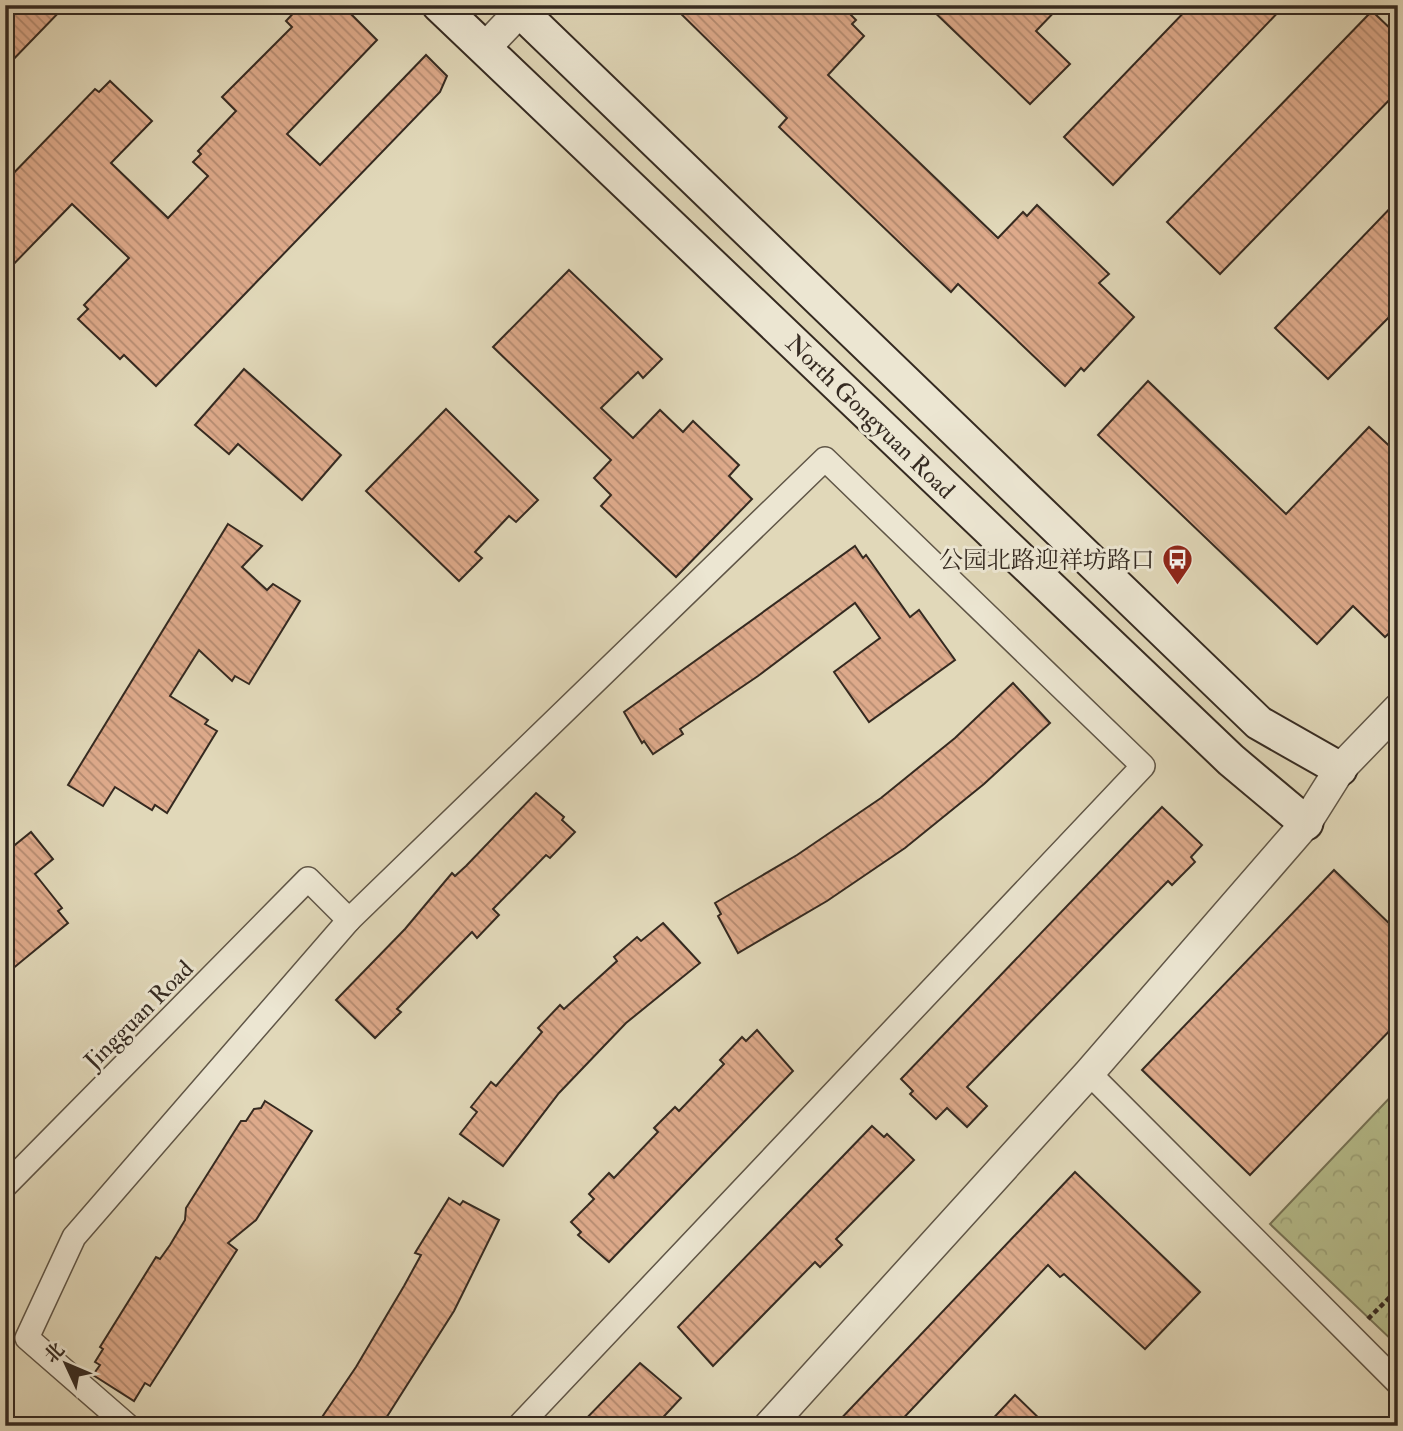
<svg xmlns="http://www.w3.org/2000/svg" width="1403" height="1431" viewBox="0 0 1403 1431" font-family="'IM FELL Double Pica','Noto Serif SC',serif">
  <defs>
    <pattern id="park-crowns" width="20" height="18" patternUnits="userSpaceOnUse" patternTransform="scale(1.75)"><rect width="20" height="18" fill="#b6be8d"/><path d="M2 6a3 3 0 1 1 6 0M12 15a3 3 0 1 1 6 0" fill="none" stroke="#9da379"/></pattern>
    <pattern id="building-back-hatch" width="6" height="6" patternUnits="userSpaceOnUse" patternTransform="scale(1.75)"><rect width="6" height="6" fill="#deaa8b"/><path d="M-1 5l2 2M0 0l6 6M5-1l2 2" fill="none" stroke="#b58b71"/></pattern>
  </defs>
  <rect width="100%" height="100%" fill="#e1d8b9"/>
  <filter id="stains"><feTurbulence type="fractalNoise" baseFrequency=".00286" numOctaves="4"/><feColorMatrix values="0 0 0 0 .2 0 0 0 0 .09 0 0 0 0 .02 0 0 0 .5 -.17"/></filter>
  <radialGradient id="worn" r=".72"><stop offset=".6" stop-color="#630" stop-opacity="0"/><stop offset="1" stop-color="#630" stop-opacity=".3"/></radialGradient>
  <path fill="url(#park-crowns)" stroke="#767457" stroke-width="2" d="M1398,1089V1346L1270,1224Z"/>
  <g fill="url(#building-back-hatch)" stroke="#352a21" stroke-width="2">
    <path d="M5,5H66L5,68Z"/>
    <path d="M301,5H342L377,40L287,134L320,165L426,55L447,76L440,92L156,386L124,355L120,359L78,319L88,309L84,305L129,258L72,204L5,273V182L95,89L99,92L110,81L152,121L111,163L168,218L208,176L193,162L201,154L198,151L236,111L222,97L292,27L286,21Z"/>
    <path d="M672,5H841L856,20L852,24L864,36L828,75L998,238L1023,212L1027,216L1037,205L1109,274L1099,283L1134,317L1084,371L1081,368L1065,386L958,284L951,292L779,127L787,118Z"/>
    <path d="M927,5H1061L1036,31L1070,64L1030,104Z"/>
    <path d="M1191,5H1285L1113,185L1064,137Z"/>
    <path d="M1372,11L1398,36V91L1220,274L1167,222Z"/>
    <path d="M1398,200V308L1328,379L1275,328Z"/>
    <path d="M569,270L662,359L643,378L638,372L601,408L633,438L660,410L683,432L693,421L739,465L729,476L752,499L676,577L601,506L611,495L594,478L611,460L493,347Z"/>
    <path d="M244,369L341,455L302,500L238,444L229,454L195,425Z"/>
    <path d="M1148,381L1286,514L1369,427L1398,454V625L1385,637L1353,606L1317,644L1098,435Z"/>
    <path d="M446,409L538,500L516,522L509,516L475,552L482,558L459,581L366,491Z"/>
    <path d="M228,524L262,546L242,567L267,590L273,584L300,601L249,684L235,676L232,681L199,650L170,696L208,720L205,724L217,731L167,813L155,805L152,810L115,787L103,806L68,785Z"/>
    <path d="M855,546L863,558L866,555L910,617L919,610L955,660L869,722L834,672L880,638L855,603L758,676L680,729L683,734L653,754L644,741L642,743L624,712Z"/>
    <path d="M1013,683L1050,723L984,784L905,848L827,901L738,953L718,916L721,914L715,903L797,855L881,798L955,738Z"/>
    <path d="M536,793L564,817L562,820L575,832L550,858L546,855L493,909L499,915L477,938L472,932L397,1009L401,1012L375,1038L336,1000L405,929L452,873L455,876L466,866Z"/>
    <path d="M1162,807L1202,845L1191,857L1195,862L1172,885L1168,881L967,1087L987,1106L967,1127L947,1108L936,1119L910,1094L913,1091L901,1079Z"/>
    <path d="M31,832L53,859L35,874L62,908L58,911L68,923L5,975V853Z"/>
    <path d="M1334,870L1398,932V1022L1250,1175L1142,1070Z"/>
    <path d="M663,923L700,963L626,1023L559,1093L503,1166L460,1134L477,1112L471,1107L491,1082L496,1086L542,1032L538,1028L560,1005L564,1009L617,961L614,957L637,937L641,941Z"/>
    <path d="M757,1030L793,1071L609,1262L578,1235L581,1232L571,1222L594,1199L589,1194L609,1173L614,1178L658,1132L654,1128L675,1107L679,1111L724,1064L720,1060L742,1037L746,1041Z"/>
    <path d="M265,1101L312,1131L256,1220L228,1243L237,1250L150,1386L145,1383L134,1401L93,1375L100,1365L95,1362L103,1349L100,1347L156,1257L160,1259L170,1245L185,1220L186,1208L241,1121H246L254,1109L261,1108Z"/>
    <path d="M872,1126L884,1137L887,1134L914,1160L836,1239L842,1245L820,1267L815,1262L713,1366L678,1327Z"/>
    <path d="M1075,1172L1200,1292L1145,1349L1064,1274L1060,1277L1048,1265L896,1426H834Z"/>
    <path d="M449,1198L460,1205L463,1201L499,1220L454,1311L381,1426H316L356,1367L404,1286L421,1255L415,1253Z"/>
    <path d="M640,1363L681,1398L655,1426H579Z"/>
    <path d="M1015,1395L1047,1426H986Z"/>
  </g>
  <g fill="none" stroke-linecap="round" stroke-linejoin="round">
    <defs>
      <g id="minor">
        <path d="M1089,1073L1398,1383"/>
        <path d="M5,1186L308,879L349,920"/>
        <path d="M128,1426L27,1338L74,1237L349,920L825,459L1143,766L519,1426"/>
      </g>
      <g id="tertiary">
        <path d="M484,49L526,5"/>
        <path d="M769,1426L1089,1073L1306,823L1340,769L1398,709"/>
      </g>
      <g id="secondary">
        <path d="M439,5L1231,760L1306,823"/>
        <path d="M514,5L1259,723L1340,769"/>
      </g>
    </defs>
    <use href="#minor" stroke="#605647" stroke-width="26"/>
    <use href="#tertiary" stroke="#605647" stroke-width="33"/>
    <use href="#secondary" stroke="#352a21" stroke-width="37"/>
    <path stroke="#352a21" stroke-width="4.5" stroke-dasharray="5 3.5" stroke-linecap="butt" d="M1368,1319L1398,1289"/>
    <use href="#minor" stroke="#ece6d2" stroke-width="23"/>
    <use href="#tertiary" stroke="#ece6d2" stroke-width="30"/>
    <use href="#secondary" stroke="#ece6d2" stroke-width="33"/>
  </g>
  <defs>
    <symbol id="bus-pin" viewBox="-11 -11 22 30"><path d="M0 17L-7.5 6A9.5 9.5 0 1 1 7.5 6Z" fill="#8f2418" stroke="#ece6d2"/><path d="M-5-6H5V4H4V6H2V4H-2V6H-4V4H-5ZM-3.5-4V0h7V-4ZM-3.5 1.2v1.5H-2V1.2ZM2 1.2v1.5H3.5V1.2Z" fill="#fff"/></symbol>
  </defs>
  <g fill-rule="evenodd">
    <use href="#bus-pin" x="1160" y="542" width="35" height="47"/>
  </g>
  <g text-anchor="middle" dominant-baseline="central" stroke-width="6" stroke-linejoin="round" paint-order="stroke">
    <g font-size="24" fill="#352a21" stroke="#ece6d2">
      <text transform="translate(870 417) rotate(44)">North Gongyuan Road</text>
      <text transform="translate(139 1015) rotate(-45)">Jingguan Road</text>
    </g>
    <g font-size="24" fill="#352a21" stroke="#ece6d2" text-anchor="end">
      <text x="1155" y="560">公园北路迎祥坊路口</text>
    </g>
  </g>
  <rect width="1403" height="1431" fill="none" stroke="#e1d8b9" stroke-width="28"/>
  <rect x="7" y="7" width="1389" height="1417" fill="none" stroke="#352a21" stroke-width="3.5"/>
  <rect x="14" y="14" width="1375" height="1403" fill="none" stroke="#352a21" stroke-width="2"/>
  <g transform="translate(66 1364) rotate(314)" stroke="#ece6d2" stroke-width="5" paint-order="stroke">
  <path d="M0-5L12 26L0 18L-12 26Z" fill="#352a21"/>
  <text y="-10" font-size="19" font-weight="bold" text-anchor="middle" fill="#352a21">北</text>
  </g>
  <rect width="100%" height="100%" filter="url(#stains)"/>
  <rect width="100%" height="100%" fill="url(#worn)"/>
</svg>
